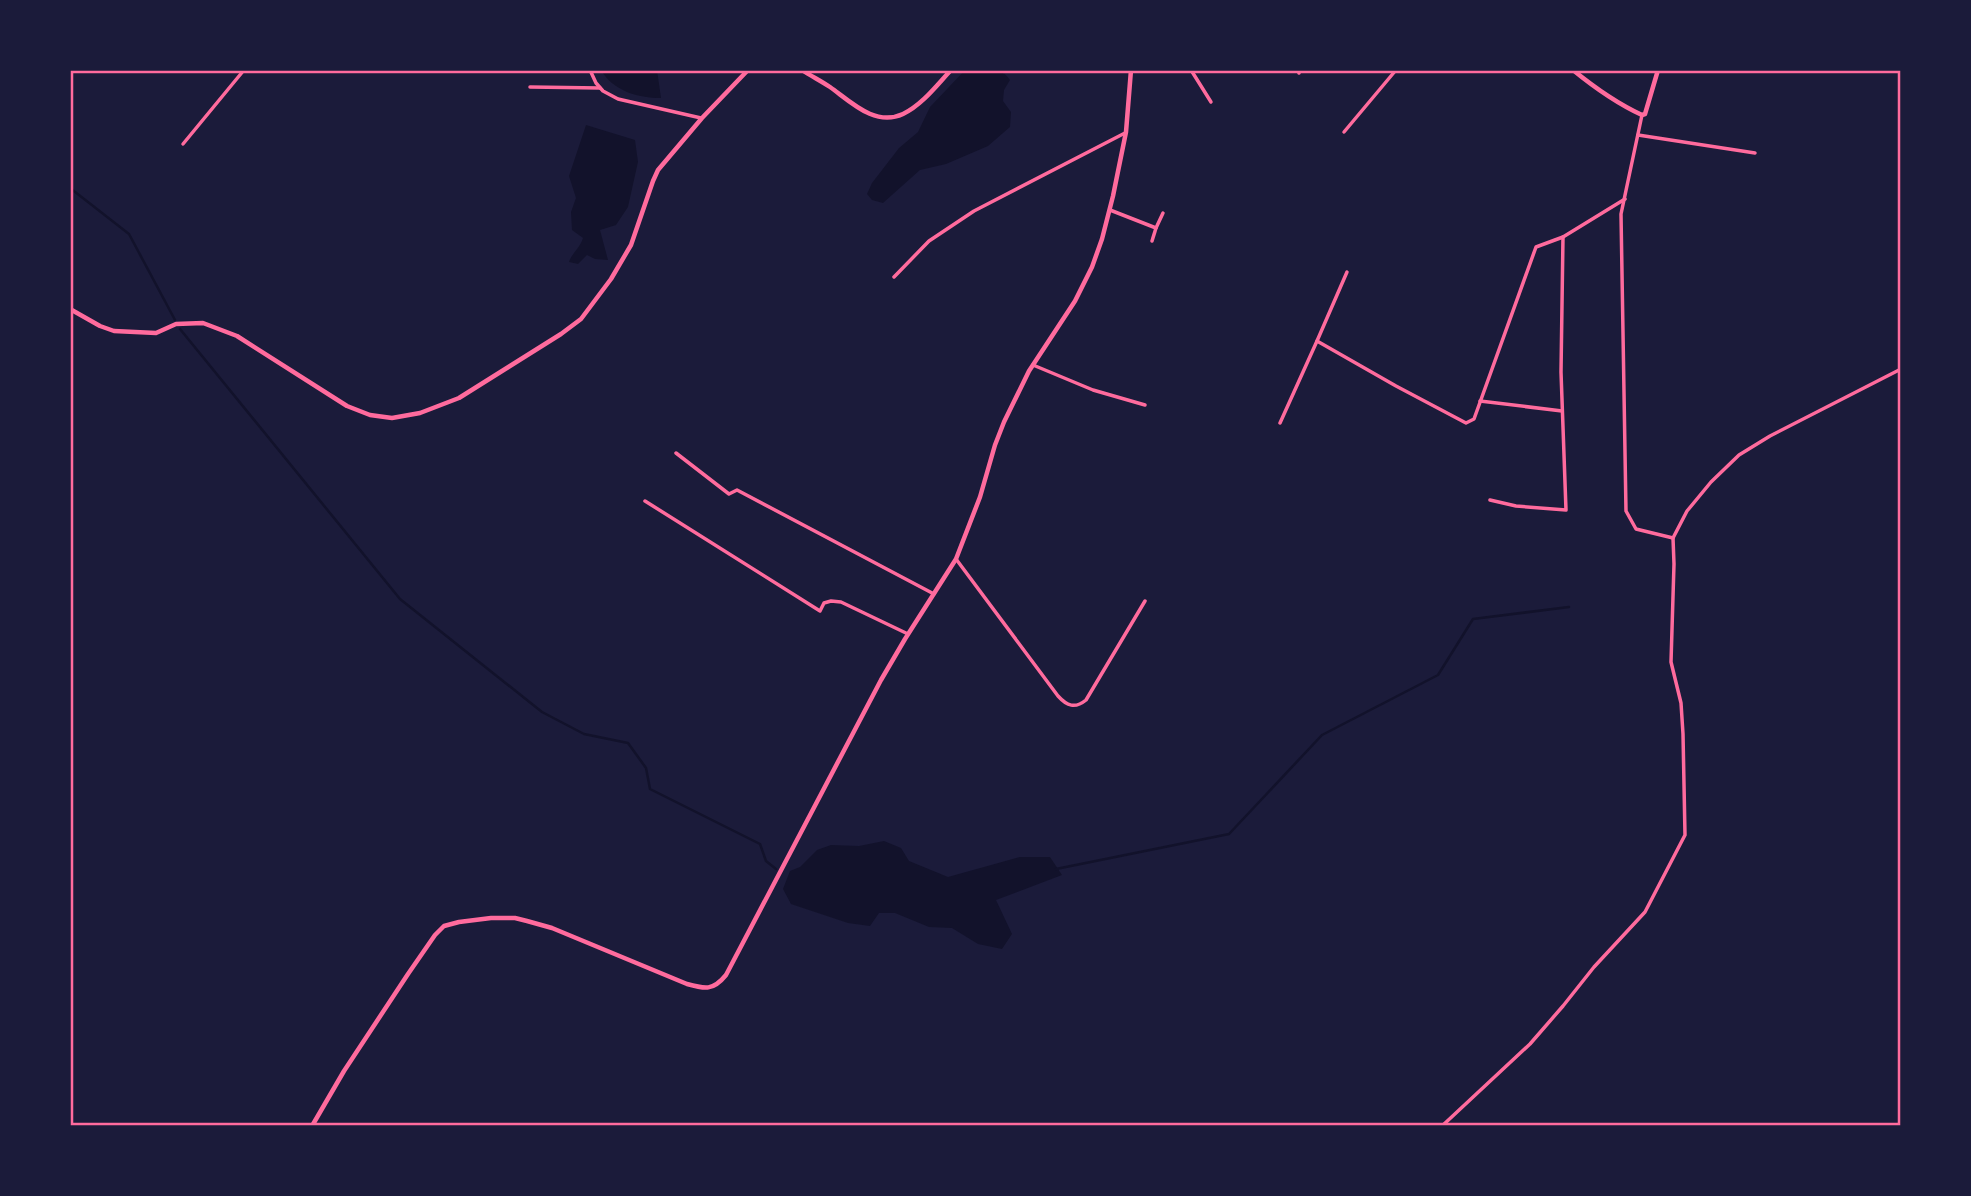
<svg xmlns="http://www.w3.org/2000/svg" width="1971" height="1196" viewBox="0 0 1971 1196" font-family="'PT Serif',serif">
  <rect width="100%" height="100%" fill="#1b1b3a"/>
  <g fill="#12122b">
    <path d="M601,70H657L661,98C638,98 613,91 601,70Z"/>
    <path d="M965,70C981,70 1001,65 1010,80L1004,90L1003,101L1011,112L1010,127L988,146L946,164L920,170L883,203L872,200L867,194L872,183L899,148L918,132L930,107Z"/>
    <path d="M586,125L635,140L638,162L628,207L616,225L600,230L608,260L595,259L587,255L578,264L569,262C572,253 580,248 583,238L572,230L571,212L576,198L569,176Z"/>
    <path d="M884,841L901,848L909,861L948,877L1020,857H1050L1062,875L996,900L1012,934L1002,949L978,944L952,928L929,927L895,913H879L870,926L848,923L791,904L783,889L790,871L800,867L817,850L831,845L859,846Z"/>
  </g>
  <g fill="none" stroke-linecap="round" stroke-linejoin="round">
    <g stroke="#12122b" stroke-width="2.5">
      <path d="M70,188L129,234L175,320"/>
      <path d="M180,329L400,599L542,712L584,734L628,743L646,768L650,789L760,844L766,861L776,869"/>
      <path d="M1056,869L1229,834L1322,735L1438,675L1473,619L1569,607"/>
    </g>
    <g stroke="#ff6b9d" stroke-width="3.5">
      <path d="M590,70L596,83L603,91L618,99L701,118"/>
      <path d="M1191,70L1211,102"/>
      <path d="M1299,73L1300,70"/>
      <path d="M530,87L600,88"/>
      <path d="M1642,115L1621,214L1626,511L1636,529L1673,538"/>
      <path d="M1344,132L1396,70"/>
      <path d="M1638,135L1755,153"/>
      <path d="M183,144L244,70"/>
      <path d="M1110,210L1156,228L1163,213"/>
      <path d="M1152,241L1156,228"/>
      <path d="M894,277L929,241L974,211L1125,133"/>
      <path d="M1317,341L1347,272"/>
      <path d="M1033,365L1093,390L1145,405"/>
      <path d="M1480,401L1562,411"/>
      <path d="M1280,423L1317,341L1396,386L1466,423L1474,419L1536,247L1563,237L1625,199"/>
      <path d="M676,453L729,494L737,490L934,594"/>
      <path d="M1490,500L1516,506L1566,510L1561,372L1563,237"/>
      <path d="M645,501L820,611L824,603L831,601L841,602L908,634"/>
      <path d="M956,559L1058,696C1067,706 1075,709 1086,700L1145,601"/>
      <path d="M1442,1126L1530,1044L1563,1006L1594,967L1645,912L1685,835L1683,734L1681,703L1671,662L1674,564L1673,538L1687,511L1711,482L1739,455L1770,436L1901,369"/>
    </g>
    <g stroke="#ff6b9d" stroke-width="4.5">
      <path d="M802,70C811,76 821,81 830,87C851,102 875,127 903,114C922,105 937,85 951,70"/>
      <path d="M1573,70C1595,88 1616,103 1642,115L1645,114L1658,70"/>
      <path d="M70,309L100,326L114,331L156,333L176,324L203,323L237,336L347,406L370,415L392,418L420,413L459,398L561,334L581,319L611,279L631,245L653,181L658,170L702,118L748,70"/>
      <path d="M312,1126L344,1071L408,974L435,935L444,926L459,922L491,918H515L527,921L552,928L687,984C705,989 713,991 726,975L881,680L905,639L956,559L980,497L995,445L1004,422L1029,371L1075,301L1092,267L1102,239L1113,196L1126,132L1131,70"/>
    </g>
  </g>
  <rect width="1971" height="1196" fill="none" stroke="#1b1b3a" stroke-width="144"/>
  <rect x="72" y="72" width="1827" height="1052" fill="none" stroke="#ff6b9d" stroke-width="2.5"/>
</svg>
